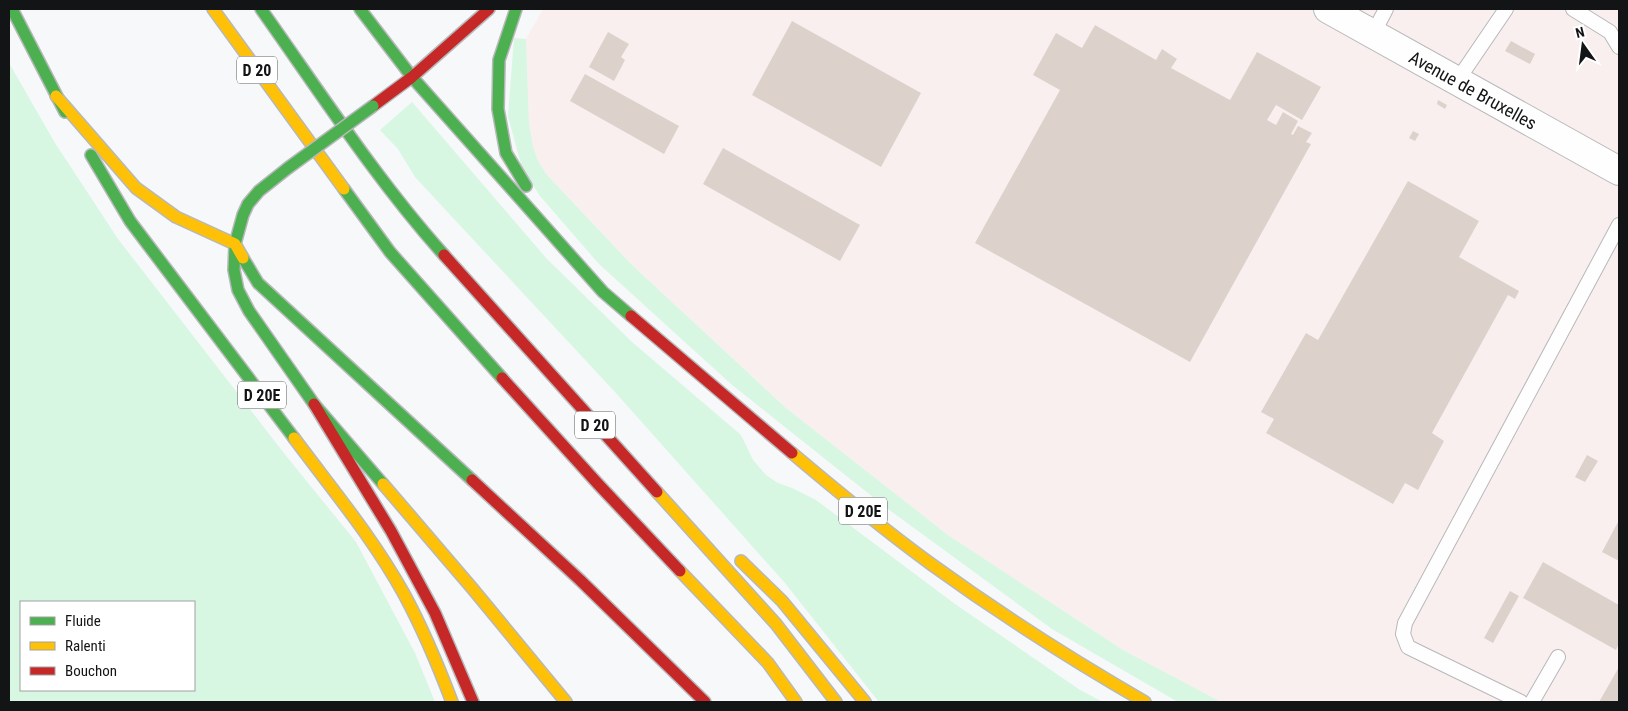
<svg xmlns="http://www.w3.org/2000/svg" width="1628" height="711" viewBox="0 0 1628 711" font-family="'Roboto Condensed',sans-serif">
  <rect width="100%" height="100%" fill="#f6f8fa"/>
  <path fill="#faefef" d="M543,9H1619V702H1220L1123,650L948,535L786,408L631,264L547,175L538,161L533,146L529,124L526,39Z"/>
  <g fill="#d7f7e2" fill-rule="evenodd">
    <path d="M514,38L526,39L529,124L533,146L538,161L547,175L631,264L786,408L948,535L1123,650L1221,702H1178L1052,629L888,509L731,384L599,264L540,196L522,168L508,116Z"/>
    <path d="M9,63L55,143L118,239L287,457L356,542L415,653L435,702H9ZM21,602H194V690H21Z"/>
    <path d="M412,102L547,259L632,342L741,435L753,460L766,475L778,483L792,488L816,500L955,604L1080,690L1103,702H879L785,583L615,392L415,177L398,149L380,130Z"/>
  </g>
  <g fill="#dcd2cb">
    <path d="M792,21L921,93L881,167L752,95Z"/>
    <path d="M1095,25L1156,60L1162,49L1177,59L1171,68L1230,100L1257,52L1321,87L1302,120L1276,105L1267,120L1276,125L1283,112L1298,121L1291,134L1293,135L1298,126L1312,133L1306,142L1311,144L1190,362L975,243L1060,90L1033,75L1056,33L1082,48Z"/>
    <path d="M608,32L629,44L621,57L625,60L614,81L589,67Z"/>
    <path d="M1511,41L1535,54L1530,64L1505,51Z"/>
    <path d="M585,74L679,126L664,154L570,101Z"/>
    <path d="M1438,100L1447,105L1445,109L1437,104Z"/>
    <path d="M1413,131L1419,134L1415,141L1409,138Z"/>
    <path d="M723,148L860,225L840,261L703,184Z"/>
    <path d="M1408,181L1479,221L1459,257L1519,291L1515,299L1508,295L1432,433L1444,441L1418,490L1405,483L1393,504L1266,433L1274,419L1261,412L1306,333L1318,340Z"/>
    <path d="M1587,455L1598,461L1585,482L1575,477Z"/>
    <path d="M1619,520V561L1602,552Z"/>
    <path d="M1543,562L1619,605V643L1616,650L1523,598Z"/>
    <path d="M1510,591L1519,596L1493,643L1484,638Z"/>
    <path d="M1619,667V702H1599Z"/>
  </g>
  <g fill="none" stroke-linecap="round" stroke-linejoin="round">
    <defs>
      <g id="lane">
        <path d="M1573,9L1610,32L1619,47"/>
        <path d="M1373,34L1386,9"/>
        <path d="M1457,81L1506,9"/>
        <path d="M1521,702L1408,647L1403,634L1405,623L1619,225"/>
        <path d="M1532,702L1558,657"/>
      </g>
      <path id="street" d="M1328,9L1619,171"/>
      <g id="fast">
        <path d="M12,9L65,112"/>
        <path d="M261,9C320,92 376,179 444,255"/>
        <path d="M360,9L412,77L603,292L631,316"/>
        <path d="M516,9L499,60L498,109L506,153L526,186"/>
        <path d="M91,155L130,221L294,438"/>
        <path d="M288,168L259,191L248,204L243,215L235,244L234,270L238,290L249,311L314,404L383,484"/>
        <path d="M344,189L390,252L502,378"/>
        <path d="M243,258L258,283L472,480"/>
      </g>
      <g id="slow">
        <path d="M213,9L344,189"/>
        <path d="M56,96L136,188L176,217L235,244L243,258"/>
        <path d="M294,438C332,489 373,538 404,594C423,629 438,665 452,702"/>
        <path d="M792,453C837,491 883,529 931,564C1000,614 1072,660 1145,702"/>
        <path d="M383,484L472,588L566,702"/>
        <path d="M657,492L776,624L836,702"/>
        <path d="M741,561L782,601L865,702"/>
        <path d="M680,571L768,663L796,702"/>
      </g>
      <g id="jam">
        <path d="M373,106L412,77L489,9"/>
        <path d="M444,255L657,492"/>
        <path d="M631,316L792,453"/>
        <path d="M502,378L599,485L680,571"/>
        <path d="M314,404L391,531L435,613L473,702"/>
        <path d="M472,480L580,580L705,702"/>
      </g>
    </defs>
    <use href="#lane" stroke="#b7b8ba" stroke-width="16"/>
    <use href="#street" stroke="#b7b8ba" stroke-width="30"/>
    <use href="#fast" stroke="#b7b8ba" stroke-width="14"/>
    <use href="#slow" stroke="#b7b8ba" stroke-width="14"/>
    <use href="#jam" stroke="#b7b8ba" stroke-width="14"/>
    <use href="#lane" stroke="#fefefe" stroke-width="14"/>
    <use href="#street" stroke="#fefefe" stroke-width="28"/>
    <use href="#fast" stroke="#4caf50" stroke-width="11"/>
    <use href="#slow" stroke="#ffc107" stroke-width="11"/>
    <use href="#jam" stroke="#c62828" stroke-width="11"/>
    <defs>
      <path id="fast-bridge" d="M288,168L373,106"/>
    </defs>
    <use href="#fast-bridge" stroke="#b7b8ba" stroke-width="14" stroke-linecap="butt"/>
    <use href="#fast-bridge" stroke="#4caf50" stroke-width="11"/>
  </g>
  <g text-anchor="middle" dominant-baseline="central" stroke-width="4.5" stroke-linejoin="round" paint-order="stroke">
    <g fill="#fff" stroke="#5a5a5b" stroke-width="1">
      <rect x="237" y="56.5" width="40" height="27" rx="4"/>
      <rect x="238" y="381.5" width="48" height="27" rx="4"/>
      <rect x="575" y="411.5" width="40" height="27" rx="4"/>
      <rect x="839" y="497.5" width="48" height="27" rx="4"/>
    </g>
    <g font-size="16" font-weight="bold" fill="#131415">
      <text x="257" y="70">D 20</text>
      <text x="262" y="395">D 20E</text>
      <text x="595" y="425">D 20</text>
      <text x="863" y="511">D 20E</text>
    </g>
    <g font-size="18" fill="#131415" stroke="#fff">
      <text transform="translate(1473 90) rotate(29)">Avenue de Bruxelles</text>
    </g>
  </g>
  <rect width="1628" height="711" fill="none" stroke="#131415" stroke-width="20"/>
  <rect x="20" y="601" width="175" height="90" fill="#ffffff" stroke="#a1a1a1"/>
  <rect x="30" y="617" width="25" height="8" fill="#4caf50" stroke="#a1a1a1"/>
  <text x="65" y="626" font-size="15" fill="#131415">Fluide</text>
  <rect x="30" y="642" width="25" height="8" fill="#ffc107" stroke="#a1a1a1"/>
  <text x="65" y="651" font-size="15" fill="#131415">Ralenti</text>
  <rect x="30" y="667" width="25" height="8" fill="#c62828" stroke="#a1a1a1"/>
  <text x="65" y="676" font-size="15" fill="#131415">Bouchon</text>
  <g transform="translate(1583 45) rotate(346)" stroke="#ffffff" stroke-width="4" paint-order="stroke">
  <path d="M0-4L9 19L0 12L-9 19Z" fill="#131415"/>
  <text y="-8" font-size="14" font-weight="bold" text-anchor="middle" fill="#131415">N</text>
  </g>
</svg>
